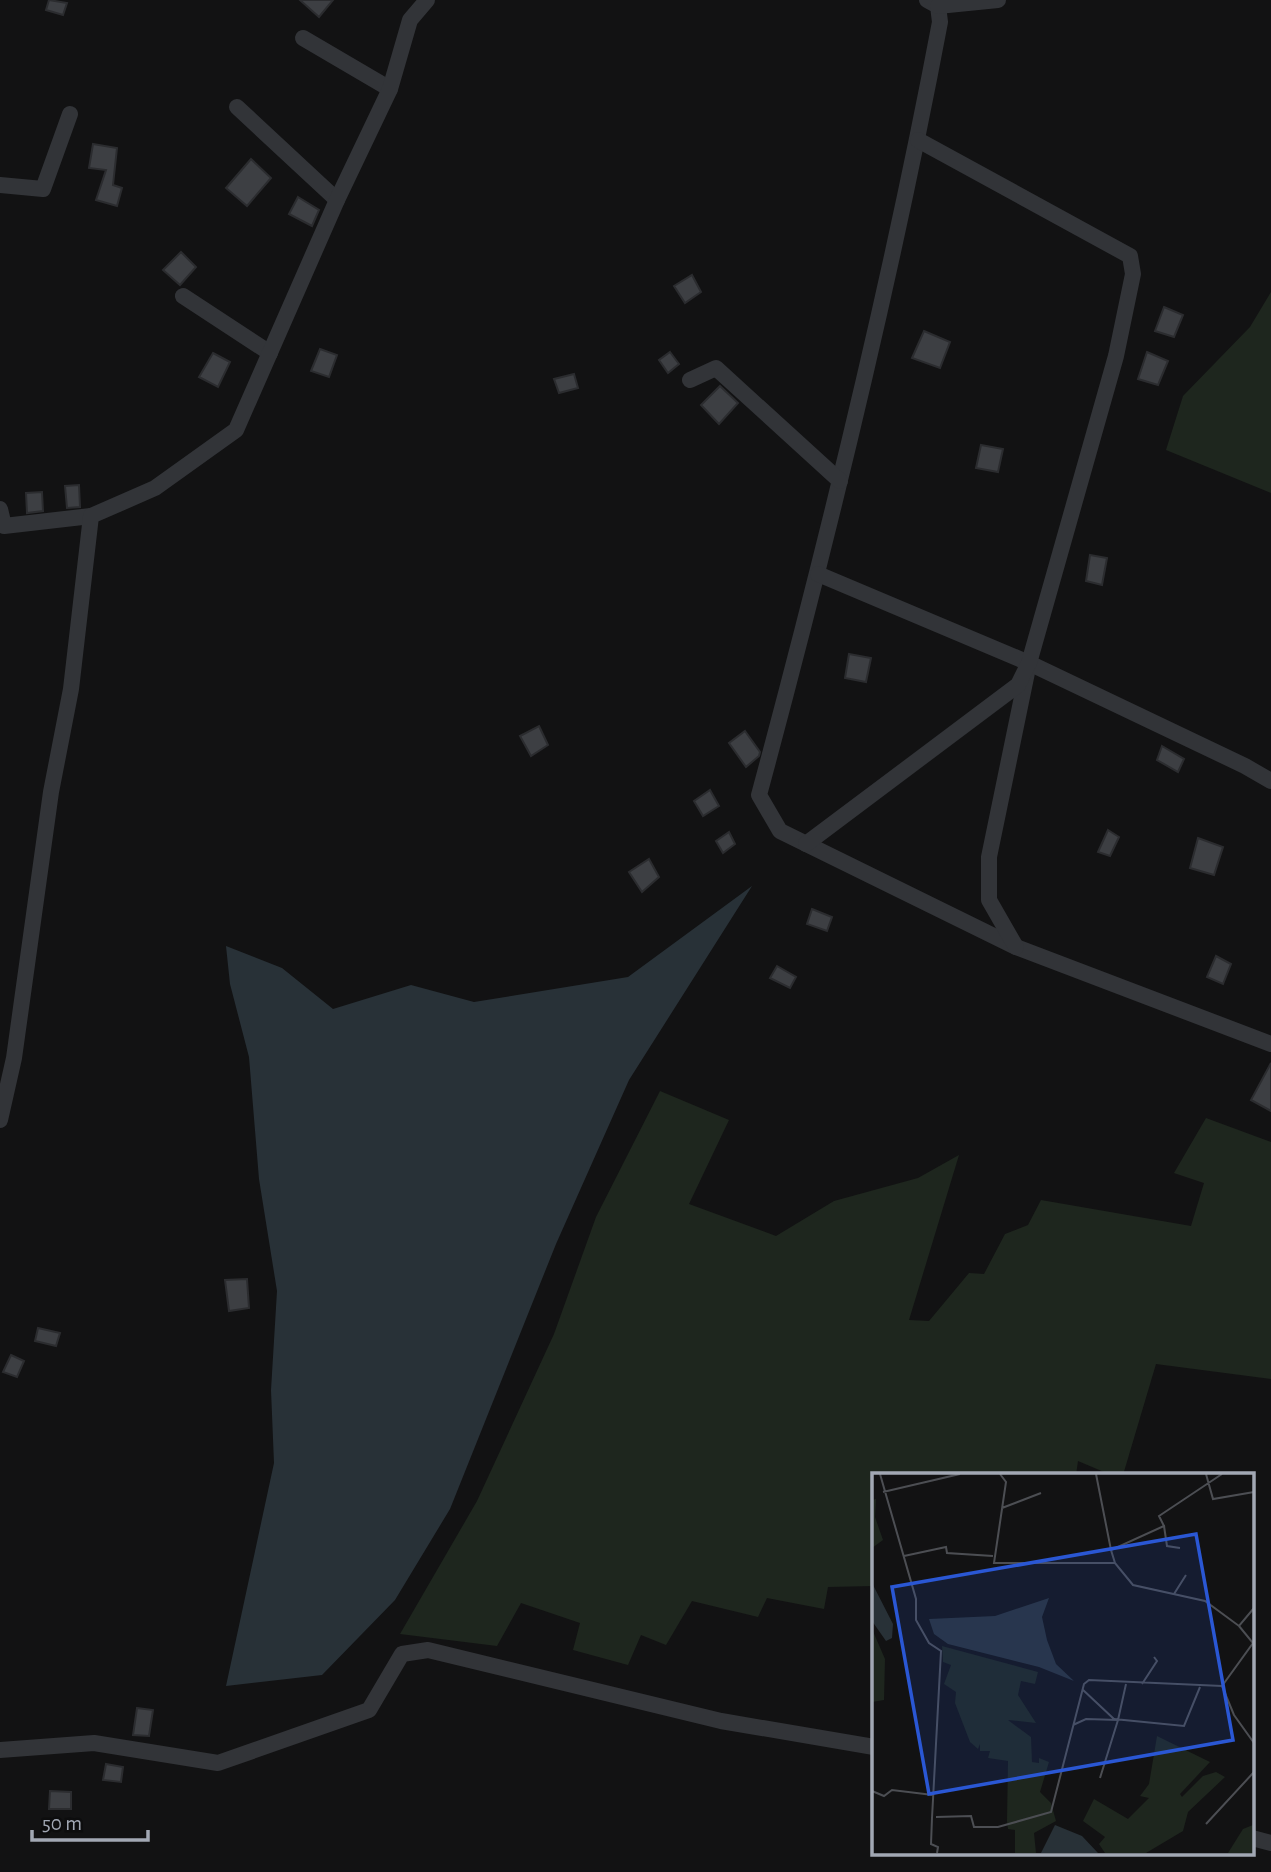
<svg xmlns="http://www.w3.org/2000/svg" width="1271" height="1872" viewBox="0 0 1271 1872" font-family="'Alegreya Sans',sans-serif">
  <rect width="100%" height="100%" fill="#121213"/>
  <g fill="#1e261e">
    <path d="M1271,292V493L1166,450L1183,396L1250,327Z"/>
    <path d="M660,1091L729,1120L689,1204L776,1236L834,1201L918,1178L959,1155L909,1320L929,1321L969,1273L984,1274L1005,1234L1028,1225L1041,1200L1191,1226L1204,1183L1174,1173L1206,1118L1271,1142V1379L1156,1364L1123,1475H1111L1078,1461L1076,1475H874V1586L828,1587L824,1609L767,1598L758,1617L692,1601L666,1645L641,1635L628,1665L573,1650L580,1623L521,1603L497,1646L400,1634L477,1501L554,1334L596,1217Z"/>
  </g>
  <path fill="#283137" d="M752,886L629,1080L556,1244L450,1509L395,1600L322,1675L226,1686L274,1463L271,1390L277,1291L259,1179L249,1057L230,984L226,946L282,968L333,1009L411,985L474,1002L628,977Z"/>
  <g fill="#3d3f43" stroke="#2b2c2f" stroke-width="2">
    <path d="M49,0L67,3L63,15L46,10Z"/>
    <path d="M300,0H333L319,17Z"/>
    <path d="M93,144L117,148L113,185L122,188L117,206L96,200L106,170L89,168Z"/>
    <path d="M251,159L271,178L247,206L226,188Z"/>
    <path d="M298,197L319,210L312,226L289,214Z"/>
    <path d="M181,252L196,267L180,285L163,270Z"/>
    <path d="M692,275L701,292L685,303L674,286Z"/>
    <path d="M1164,307L1183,315L1174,337L1155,331Z"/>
    <path d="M924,331L950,342L940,368L912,358Z"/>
    <path d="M320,349L337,355L329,377L311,371Z"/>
    <path d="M670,352L679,364L668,373L659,360Z"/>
    <path d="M1147,352L1168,361L1158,385L1138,379Z"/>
    <path d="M213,353L230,362L218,387L199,377Z"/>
    <path d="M574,374L578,388L559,393L554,379Z"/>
    <path d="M720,386L738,403L719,424L701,405Z"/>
    <path d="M981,445L1003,449L998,472L976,468Z"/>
    <path d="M79,485L80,507L67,508L65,486Z"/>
    <path d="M42,492L43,511L27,513L26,493Z"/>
    <path d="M1090,555L1107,558L1102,585L1086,581Z"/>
    <path d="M849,654L871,658L866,682L845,678Z"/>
    <path d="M539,726L548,745L531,756L520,736Z"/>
    <path d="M745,731L760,752L759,756L746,767L729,743Z"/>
    <path d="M1162,746L1184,759L1178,772L1157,760Z"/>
    <path d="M710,790L719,806L703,816L694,801Z"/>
    <path d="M1108,830L1119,837L1110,856L1098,852Z"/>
    <path d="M729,832L735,844L723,853L716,841Z"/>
    <path d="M1198,838L1223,847L1214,875L1190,868Z"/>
    <path d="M649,859L659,877L642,892L629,872Z"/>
    <path d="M812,909L832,917L827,931L807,924Z"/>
    <path d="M1216,956L1231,964L1223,984L1207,977Z"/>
    <path d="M777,966L796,977L790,988L770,978Z"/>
    <path d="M1271,1063V1111L1251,1100Z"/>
    <path d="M247,1279L249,1308L229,1311L225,1280Z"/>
    <path d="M38,1328L60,1333L56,1346L35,1341Z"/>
    <path d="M11,1355L24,1361L17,1377L3,1372Z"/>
    <path d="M137,1708L153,1710L149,1736L133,1735Z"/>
    <path d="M106,1764L123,1767L121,1782L103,1780Z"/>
    <path d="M50,1791L71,1792V1809H49Z"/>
  </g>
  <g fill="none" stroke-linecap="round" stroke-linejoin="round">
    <g stroke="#323438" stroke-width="16">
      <path d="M927,0L938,6L940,22C891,282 828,539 759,795L780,831L1016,947L1271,1044"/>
      <path d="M938,6L998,0"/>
      <path d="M303,38L390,89"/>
      <path d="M237,107L337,200"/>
      <path d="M0,185L43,189L70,114"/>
      <path d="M183,296L270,353"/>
      <path d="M690,380L716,368L840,481"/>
      <path d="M0,509L4,526L91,516"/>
      <path d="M818,574L1029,663L989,857V900L1016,947"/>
      <path d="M1029,663L1245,766L1271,781"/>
      <path d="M806,844L1018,685L1029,663L1116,356L1133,274L1130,256L918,140"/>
      <path d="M0,1120L14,1058L51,792L71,689L91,516L155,488L236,430L337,200L390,89L410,20L427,0"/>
      <path d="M0,1750L94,1743L218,1763L369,1710L402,1654L428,1650L721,1721L874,1747"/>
      <path d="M1252,1838L1271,1843"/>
    </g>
  </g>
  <g transform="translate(872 1473)">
    <rect width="382" height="382" fill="#121213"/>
    <path d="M4,26L3,44L11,67L0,75V27ZM0,156L13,186L12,227L0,229ZM70,173L166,199L163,211L149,208L146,222L164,250L136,247L159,264L160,289L167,290V285L177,289L168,319L179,330L184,348L162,360L164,380H143V357L136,356L135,348L136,288L116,285L118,278H108V271L106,276L98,269L83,230L84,219L72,211L79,192L71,189ZM285,263L338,289L308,321L310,324L331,303L344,299L353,304L316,339L311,358L274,380H233L227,371L233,364L211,348L222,326L256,346L277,325L268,323L277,311ZM381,352V380H356L371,356Z" fill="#1e261e"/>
    <path d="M0,110L21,151L20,165L14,168L0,148ZM177,125L170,144L175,167L184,191L202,208L167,194L76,171L62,161L57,146L123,143ZM183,352L210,363L226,380H169Z" fill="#283137"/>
    <path fill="none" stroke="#4c4e53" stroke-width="2" d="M8,1L44,126V147L57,170L69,178L60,345L59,371L66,374L65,380M128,1L134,9L122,90H243L261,112L333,128L367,153L382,135M224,1L239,77M334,1L341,26L382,19M11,19L88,1M130,35L169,20M292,53L295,73L308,75M32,83L74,74L75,80L121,83M243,90L239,77L292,53L287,43L350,1M302,121L314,102M270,211L285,188L282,184M350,213L362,242L382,270M210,216L242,246L312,253L328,214M201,252L214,246L246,247L254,211M228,305L246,247M0,318L12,323L20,317L61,322M64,344L99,343L102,354H126L179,339L212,211L217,207L350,213L381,170L367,153M334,351L382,299"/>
    <path fill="#2a57d4" fill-opacity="0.15" stroke="#2a57d4" stroke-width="3.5" d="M324,61L361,267L57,321L20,114Z"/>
    <rect width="382" height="382" fill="none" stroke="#a2a8b4" stroke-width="3.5"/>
  </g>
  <path d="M32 1830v10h116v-10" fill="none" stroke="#a2a8b4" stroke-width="3.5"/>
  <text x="42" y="1830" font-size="21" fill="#a2a8b4" stroke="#0d0d0e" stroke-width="5" paint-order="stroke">50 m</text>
</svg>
